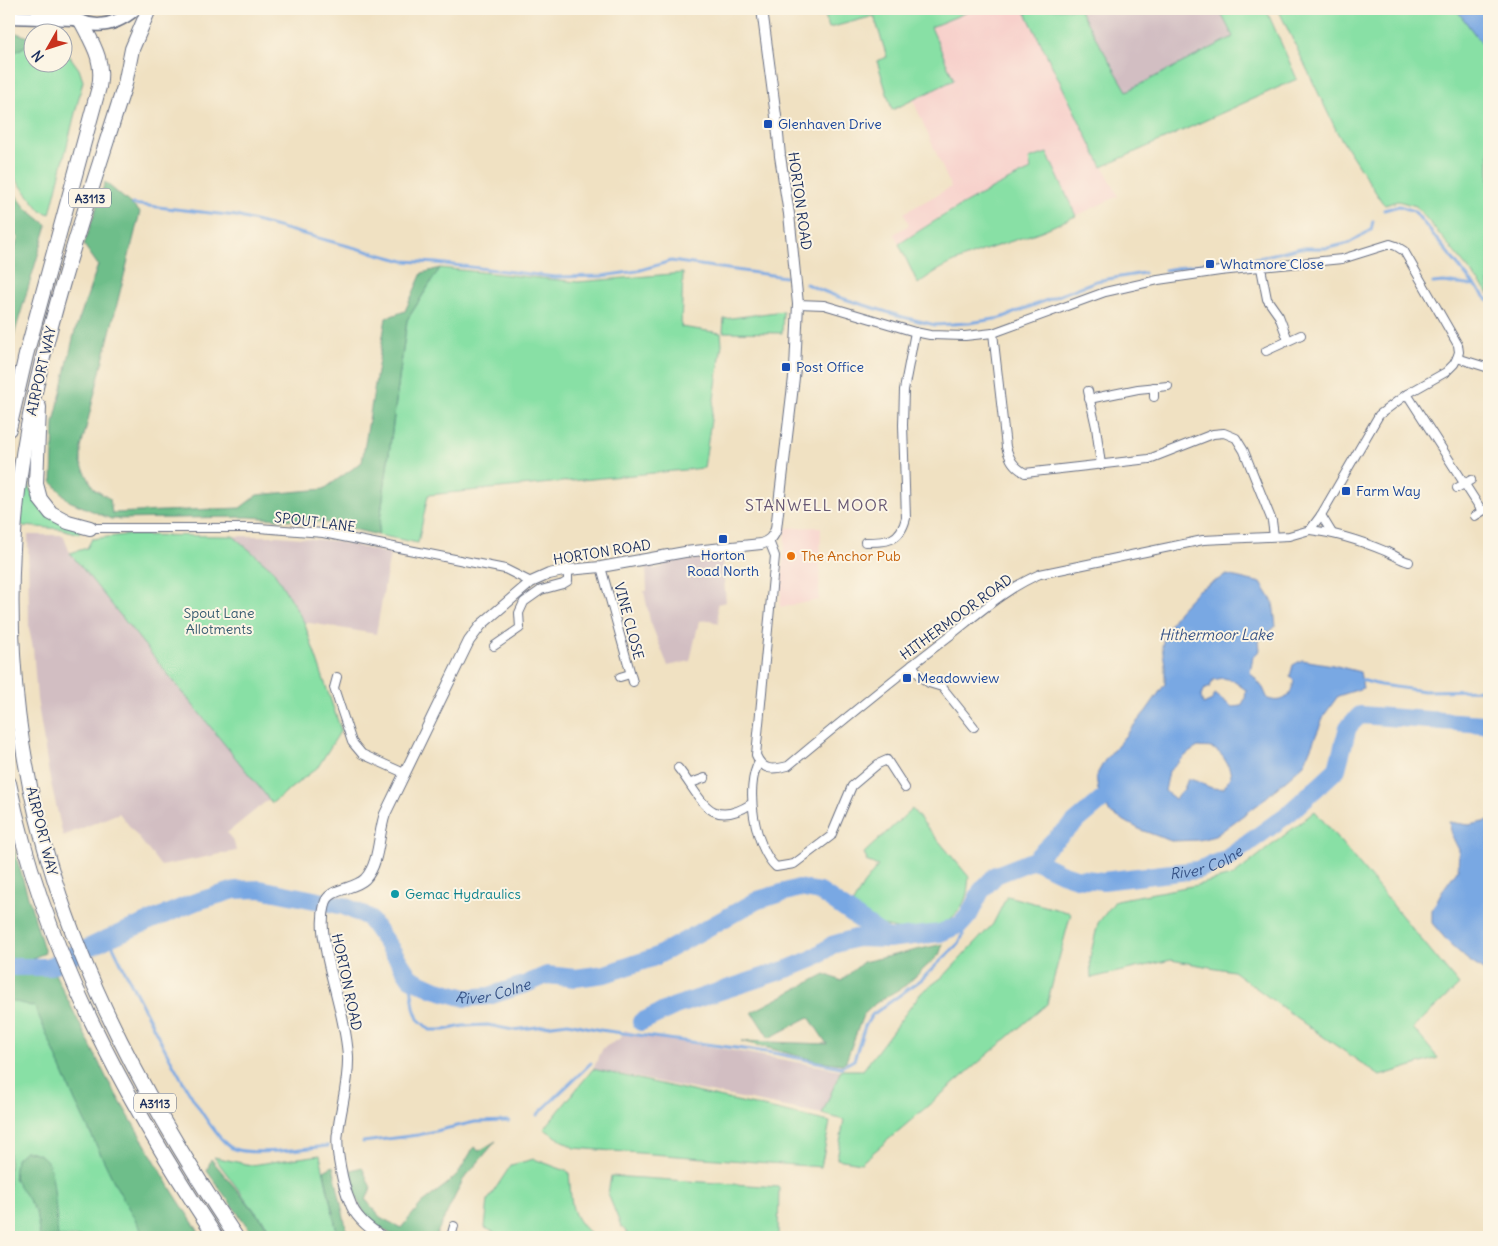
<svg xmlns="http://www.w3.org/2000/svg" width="1498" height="1246" viewBox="0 0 1498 1246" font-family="Delius,sans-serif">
  <rect width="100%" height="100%" fill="#fcf5e5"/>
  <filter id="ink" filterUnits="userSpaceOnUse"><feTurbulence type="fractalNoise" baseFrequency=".02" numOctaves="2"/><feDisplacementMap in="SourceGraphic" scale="10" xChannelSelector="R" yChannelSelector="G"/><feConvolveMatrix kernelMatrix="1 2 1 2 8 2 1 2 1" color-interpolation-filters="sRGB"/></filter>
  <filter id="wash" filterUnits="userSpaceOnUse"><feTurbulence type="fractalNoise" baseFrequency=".0096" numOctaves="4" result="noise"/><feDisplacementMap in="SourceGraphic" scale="20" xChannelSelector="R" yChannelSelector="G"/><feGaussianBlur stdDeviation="1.12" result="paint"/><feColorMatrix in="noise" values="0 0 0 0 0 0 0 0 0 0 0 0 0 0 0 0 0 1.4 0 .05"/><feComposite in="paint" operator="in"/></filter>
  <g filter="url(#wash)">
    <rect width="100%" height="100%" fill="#f0e1c2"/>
    <g fill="#f7d0cb">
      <path d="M975,9H1024L1118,196L1076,216L1046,153L1031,170L1003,183L941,216L899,244L894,234L909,225L904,213L951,187L913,100L954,80L931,27Z"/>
      <path d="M821,527L819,600L780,607L786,528Z"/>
    </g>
    <g fill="#d2bec2">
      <path d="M1079,9H1219L1233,37L1127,91Z"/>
      <path d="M28,535H63L70,553L269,799L227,833L234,842L236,851L161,866L119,813L63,836L49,774L37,699L33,648L29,629Z"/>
      <path d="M233,536H279L335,541L390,554L376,634L304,622L273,570Z"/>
      <path d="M722,557L726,602L717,604L719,624L710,620L699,621L690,661L668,666L650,621L644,591H647L646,565H649L654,569L662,567L668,562Z"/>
      <path d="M625,1030L634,1033L841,1070L822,1114L593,1069L603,1048L621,1038Z"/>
    </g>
    <g fill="#88e0a5" stroke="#528882">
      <path d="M823,9H975L931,27L954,80L892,110L877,61L887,57L874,16L829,28Z"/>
      <path d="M1024,9H1079L1127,91L1233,37L1219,9H1266L1297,79L1102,167Z"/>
      <path d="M1278,9H1456L1489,53V294L1416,206L1398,201L1385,205L1382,202L1338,134Z"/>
      <path d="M32,42V62H62L63,47L79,69L83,81L50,214L41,211L9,171V56Z"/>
      <path d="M1047,153L1076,216C1061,222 1046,230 1030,235C993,248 948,259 918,284L899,244C941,216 984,191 1031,170L1029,159Z"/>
      <path d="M440,268L578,282L683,273L681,327L721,333L722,344L704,468L428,495L418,543L378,535L407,320Z"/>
      <path d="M783,311L782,333L723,332L724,319Z"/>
      <path d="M28,475L29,487L34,500L80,531L79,534L62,529L23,526L21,524L25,477Z"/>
      <path d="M124,535L233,536L273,570L304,622L341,730L318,767L272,803L70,553L87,548L92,539Z"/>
      <path d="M912,809L969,877C968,883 968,891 966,897C956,927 921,936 892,928C878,925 863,917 849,911L863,885L878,866L866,861L867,859L864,853Z"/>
      <path d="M1315,811L1459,985L1413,1028L1438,1058L1380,1076L1305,1024L1233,971L1171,960L1091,978L1090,957L1098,923L1116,900L1197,885L1234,875Z"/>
      <path d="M1007,896L1071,913L1047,1004L861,1163L837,1159L844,1120L822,1114L841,1070H863L921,993L945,975L993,924Z"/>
      <path d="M42,977L181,1237H9V988Z"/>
      <path d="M593,1069L830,1122L821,1167L574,1148L544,1129Z"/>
      <path d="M320,1155L338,1237H277L250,1205L214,1157L251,1165Z"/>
      <path d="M534,1159L569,1172C572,1204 568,1215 594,1237H504L485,1228L488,1200L511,1165Z"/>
      <path d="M611,1176L779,1187L778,1237H631L621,1226L608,1194Z"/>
    </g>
    <g fill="#6ebe8a" stroke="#447674">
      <path d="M13,32L32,38V42L9,56V33Z"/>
      <path d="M105,182L140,212L81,448V464L94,489L110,499L112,513L240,508L257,495L324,489L362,462L386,318L405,311L422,273L440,268L407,320L378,535L323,522L249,517L111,519L69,501L52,482L54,423L74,334L98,265L84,245Z"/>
      <path d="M9,186L26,208L47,225L9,352V266L18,238L9,226Z"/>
      <path d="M9,833L45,953L20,963L9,964Z"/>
      <path d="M943,944L939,955L906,985L876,1003L863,1015L846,1061L842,1064L818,1061L741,1041L827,1044L809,1017L769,1038L752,1012L825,974L841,981L863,962Z"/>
      <path d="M53,970L107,1079L173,1192L202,1237H145L116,1186L75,1101L35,1007L9,1000V975Z"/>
      <path d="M496,1141L463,1180L435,1237C424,1237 410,1240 399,1237C384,1233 364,1217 358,1201C355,1192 354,1180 351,1170L362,1167L371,1188L366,1200L380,1217L401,1228L422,1203L447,1184L459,1172L474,1147L479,1151Z"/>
      <path d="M25,1151C34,1152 43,1154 48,1163C55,1175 56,1221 58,1237H40L36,1212L14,1178L16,1159Z"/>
      <path d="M211,1159L271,1231L277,1237H255L207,1171Z"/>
      <path d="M333,1166L348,1237H338L324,1171Z"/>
    </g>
    <g fill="#79a8e3" stroke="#4a6ca0" fill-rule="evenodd">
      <path d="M1456,9H1489V53Z"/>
      <path d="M1227,575L1261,583L1273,602L1276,626L1259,641L1260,650L1253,657L1250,672L1263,688L1268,699C1284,704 1291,696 1294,681L1290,676L1293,665L1302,660L1333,665L1360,672L1363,688L1338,696L1325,714L1304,764L1260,803L1215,836L1199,840L1171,841L1141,830L1110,813L1098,790L1096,776L1105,760L1146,711L1165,684V665L1162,646L1165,633L1178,611L1198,590ZM1223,678L1232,680L1246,690L1245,699L1241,706L1232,707L1215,694L1212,700L1203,704L1201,697L1203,690L1210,687L1213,680ZM1198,747C1202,748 1208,747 1211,748C1222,751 1229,765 1231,775L1224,788C1207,791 1203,781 1188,779L1184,789L1175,799L1165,791L1169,771C1180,762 1185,754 1198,747Z"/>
      <path d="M1489,821V974L1468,960L1449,943L1432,923V910L1442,891L1458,869L1459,850L1452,836L1449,822L1469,825Z"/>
    </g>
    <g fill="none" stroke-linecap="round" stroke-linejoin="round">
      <g stroke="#79a8e3" stroke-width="3">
        <path d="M132,204L236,216L404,261L436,263L555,277L602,276L637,271L671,261L785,277"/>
        <path d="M1384,210L1399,206L1414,211L1469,279L1489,301"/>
        <path d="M1165,270L1212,262L1252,259L1300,248H1328L1349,243L1371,230L1373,221"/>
        <path d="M1433,283L1443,282L1475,286"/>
        <path d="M806,284L838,297L903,317L935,325L969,323L1001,318L1096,281L1144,273"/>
        <path d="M1361,680L1380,685L1424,691L1489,690"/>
        <path d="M109,938C126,973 205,1139 234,1149C255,1156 304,1148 328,1146"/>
        <path d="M410,978L414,1008L418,1019L430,1030H444L463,1026L488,1025L513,1030L568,1023L600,1030L774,1053L841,1067L854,1060L865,1026L872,1015L922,979L959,943L963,935L961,924"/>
        <path d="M537,1115L591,1063"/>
        <path d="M363,1142L418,1135L475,1122L509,1121"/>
      </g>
      <g stroke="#79a8e3" stroke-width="18">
        <path id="s1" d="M1034,860L1061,873L1076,878L1103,881L1197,870L1225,860L1288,814L1337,769L1348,727L1360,715L1483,724L1489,722"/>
        <path id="s2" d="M9,967H48L109,938L195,902L235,890L260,889L344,906L368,917L393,952L410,978L434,989L466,998L489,996L526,984L547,975L575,978L605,974L655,957L758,900L799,888L820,892L888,939"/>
        <path d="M641,1022L675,1006L790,968L812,959L832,945L856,938L888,939L940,933L961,924L969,915L981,891L996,875L1034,860L1052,842L1103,799"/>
      </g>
    </g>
  </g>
  <g filter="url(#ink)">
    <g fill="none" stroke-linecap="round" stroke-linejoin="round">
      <defs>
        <g id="minor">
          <path d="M1261,268L1267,299L1279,316L1288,340"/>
          <path d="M993,333L1006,447C1010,460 1013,466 1025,473L1149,459L1213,434L1224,433L1236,438L1244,451L1272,521L1274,536"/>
          <path d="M1266,351L1301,335"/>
          <path d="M1457,358L1489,368"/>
          <path d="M1154,387V397"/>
          <path d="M1088,391L1096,427L1101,465"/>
          <path d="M1407,394L1482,511"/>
          <path d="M1089,399L1138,389L1168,386"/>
          <path d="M1457,488L1471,480"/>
          <path d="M1321,515L1332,533"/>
          <path d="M1475,516L1489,507"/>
          <path d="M90,528H259L323,533L505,569L531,582"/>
          <path d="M1310,530C1336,533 1361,541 1385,551C1393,554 1400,560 1409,562"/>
          <path d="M769,541L775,556L756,755C763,771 772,770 788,766C842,721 896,677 952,634C980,612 1007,588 1040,574L1203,540L1289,536L1310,530L1321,515L1379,415L1407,394L1446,372L1454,364L1457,358L1459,352L1458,345L1404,251L1396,246L1390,244L1342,259L1220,271L1158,280L1105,292L993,333L965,336L930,335L915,332L824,305L798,304"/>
          <path d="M865,542C887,542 900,542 906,518L903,425L904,390L915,332"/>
          <path d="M601,567L633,682"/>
          <path d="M494,646L520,628L519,613L524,602L541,590L563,584L568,581V570"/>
          <path d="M912,665L922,678L929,683L942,687L974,727"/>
          <path d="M337,677L334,688L352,742L362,754L404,773"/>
          <path d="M620,677L630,674"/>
          <path d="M759,762C744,787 755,848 776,867L794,864L831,836L852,786L878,764L887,760L905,788"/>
          <path d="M678,768C701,796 708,831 751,804"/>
          <path d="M691,783L705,778"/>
          <path d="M451,1237L454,1226"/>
        </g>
        <path id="tertiary" d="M383,1237C370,1229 355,1218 350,1202C343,1186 335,1149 338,1132C341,1106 349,1083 348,1056C346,1024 335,992 328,960C324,940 320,923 325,904C328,888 354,890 365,879C380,863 378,834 385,814L469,641L481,625L531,582L549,574L568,570L601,567L685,552L761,544C769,541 773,538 776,529L795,369L798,304L789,214L780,156L777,124L762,9"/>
        <g id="primary">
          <path d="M61,9C85,30 111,30 135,9"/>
          <path d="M9,17L74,19"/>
        </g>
        <g id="trunk">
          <path d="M149,9L132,49L125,84C89,198 49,313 27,431C0,579 8,735 54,878C93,1004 163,1128 236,1237"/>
          <path d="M39,407L36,484L40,499L51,513L68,522L90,528"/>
          <path d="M9,429L26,355L99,87C104,61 94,46 82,23"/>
          <path d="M9,783C42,946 125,1100 216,1237"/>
        </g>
      </defs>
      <use href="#minor" stroke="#666d81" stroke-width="10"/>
      <use href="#tertiary" stroke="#666d81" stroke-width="12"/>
      <use href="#primary" stroke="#666d81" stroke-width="15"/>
      <use href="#trunk" stroke="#666d81" stroke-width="16"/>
      <use href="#minor" stroke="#fff" stroke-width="8"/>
      <use href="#tertiary" stroke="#fff" stroke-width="10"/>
      <use href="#primary" stroke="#fff" stroke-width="12"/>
      <use href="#trunk" stroke="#fff" stroke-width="14"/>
    </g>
  </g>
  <g fill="#1a4fb4" stroke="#fcf5e5" stroke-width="2">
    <rect x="763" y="119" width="10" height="10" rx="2.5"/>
    <rect x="1205" y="259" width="10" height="10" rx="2.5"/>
    <rect x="781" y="362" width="10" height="10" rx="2.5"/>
    <rect x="1341" y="486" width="10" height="10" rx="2.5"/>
    <rect x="718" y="534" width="10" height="10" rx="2.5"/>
    <rect x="902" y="673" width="10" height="10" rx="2.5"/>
  </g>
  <circle fill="#e8710a" stroke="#fcf5e5" stroke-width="2" cx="791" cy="556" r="5"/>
  <circle fill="#0f9aa8" stroke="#fcf5e5" stroke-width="2" cx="395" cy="894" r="5"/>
  <g text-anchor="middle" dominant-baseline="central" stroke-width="4" stroke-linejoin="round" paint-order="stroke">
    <g fill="#fcf5e5" stroke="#5e6a86" stroke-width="1">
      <rect x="69" y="188.5" width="42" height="19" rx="4"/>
      <rect x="134" y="1093.5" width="42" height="19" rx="4"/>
    </g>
    <g font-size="12" font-weight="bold" fill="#1b2f5e">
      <text x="90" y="198">A3113</text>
      <text x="155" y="1103">A3113</text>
    </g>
    <g font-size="14" fill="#164399" stroke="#fcf5e5" text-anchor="start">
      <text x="778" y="124">Glenhaven Drive</text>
      <text x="1220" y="264">Whatmore Close</text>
      <text x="796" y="367">Post Office</text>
      <text x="1356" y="491">Farm Way</text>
      <text x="723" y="555" text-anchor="middle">Horton<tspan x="723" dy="16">Road North</tspan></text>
      <text x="917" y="678">Meadowview</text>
    </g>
    <g font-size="14" fill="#1b2f5e" stroke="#fcf5e5">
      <text transform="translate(800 201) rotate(82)">HORTON ROAD</text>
      <text transform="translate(41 371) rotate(-77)">AIRPORT WAY</text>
      <text transform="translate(315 522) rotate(7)">SPOUT LANE</text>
      <text transform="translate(602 552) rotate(-9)">HORTON ROAD</text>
      <text transform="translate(956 617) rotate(-36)">HITHERMOOR ROAD</text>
      <text transform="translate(629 621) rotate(75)">VINE CLOSE</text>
      <text transform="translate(42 831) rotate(76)">AIRPORT WAY</text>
      <text transform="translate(347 982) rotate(78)">HORTON ROAD</text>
    </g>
    <g font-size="14" fill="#c56008" stroke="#fcf5e5" text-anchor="start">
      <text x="801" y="556">The Anchor Pub</text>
    </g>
    <g font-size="14" fill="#365b70" stroke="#fcf5e5">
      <text x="219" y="613">Spout Lane<tspan x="219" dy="16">Allotments</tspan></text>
    </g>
    <g font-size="14" fill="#0d838f" stroke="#fcf5e5" text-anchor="start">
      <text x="405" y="894">Gemac Hydraulics</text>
    </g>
    <g font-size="15" font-style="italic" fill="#375386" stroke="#fcf5e5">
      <text x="1216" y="634">Hithermoor Lake</text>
      <text stroke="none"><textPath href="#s1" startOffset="178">River Colne</textPath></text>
      <text stroke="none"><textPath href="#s2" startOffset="540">River Colne</textPath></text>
    </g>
    <g font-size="16" letter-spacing="1" fill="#665774" stroke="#fcf5e5">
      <text x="817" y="505">STANWELL MOOR</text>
    </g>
  </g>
  <rect width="1498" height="1246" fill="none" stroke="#fcf5e5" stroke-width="30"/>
  <g transform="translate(48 48) rotate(231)"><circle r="24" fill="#fcf5e5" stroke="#a2a6af"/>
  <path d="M0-4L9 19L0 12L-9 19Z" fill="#c8321e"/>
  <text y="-8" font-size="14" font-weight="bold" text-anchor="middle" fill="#1b2f5e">N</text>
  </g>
</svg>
